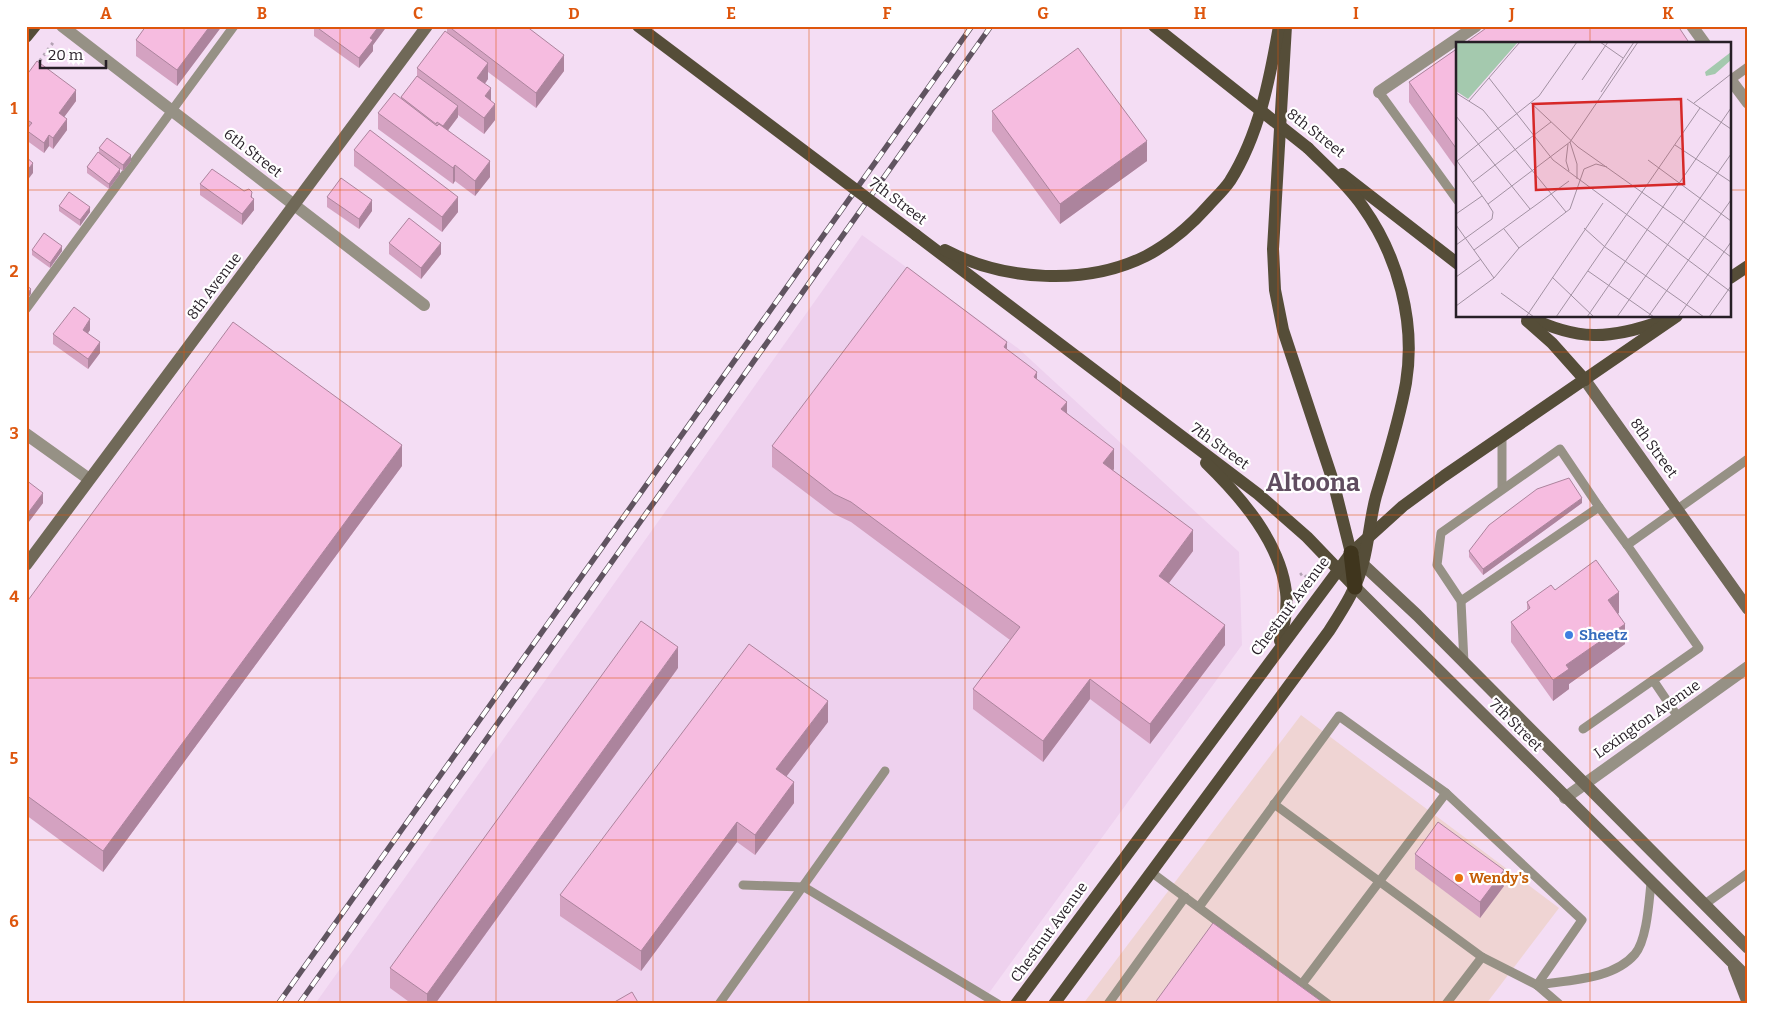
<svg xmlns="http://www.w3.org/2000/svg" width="1774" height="1030" viewBox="0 0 1774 1030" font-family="Bitter,serif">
  <rect width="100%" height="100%" fill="#f4ddf4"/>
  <path fill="#efd4d3" d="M1301,715L1559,908L1486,1004H1083Z"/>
  <path fill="#eed1ee" d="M862,235L1019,349L1239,552L1242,645L981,1004H315Z"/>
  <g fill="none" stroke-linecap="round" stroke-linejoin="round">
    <g stroke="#b4a2b4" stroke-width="3" stroke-dasharray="2.5 4" stroke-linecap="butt">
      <path d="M36,66L55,40"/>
      <path d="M1300,575L1303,573L1308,579"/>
    </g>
    <g stroke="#969185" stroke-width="9">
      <path d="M1730,80L1748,67"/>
      <path d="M1379,92L1458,201"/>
      <path d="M26,309L234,26"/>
      <path d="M1502,436V488"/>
      <path d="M1461,601L1599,507L1627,545L1748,459"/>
      <path d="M1464,663L1461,601L1437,565L1441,533L1560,449L1599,507"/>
      <path d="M1653,680L1678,717"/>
      <path d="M1583,729L1699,648L1627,545"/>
      <path d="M1274,804L1482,957L1537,985L1559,1004"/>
      <path d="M1151,872L1328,1004"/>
      <path d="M743,885L804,887L998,1004"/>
      <path d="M1705,904L1748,873"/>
      <path d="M1199,907L1339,716L1446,793L1582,920L1537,985"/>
      <path d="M1302,984L1446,793"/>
      <path d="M1537,985C1568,980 1613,980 1635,954C1647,940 1649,901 1651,883"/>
      <path d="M719,1004L885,771"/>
      <path d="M1108,1004L1185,897"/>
      <path d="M1446,1004L1482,957"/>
    </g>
    <g stroke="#969185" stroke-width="12">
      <path d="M62,26L424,305"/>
      <path d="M1692,26L1705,44"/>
      <path d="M1730,79L1748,103"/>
      <path d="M1379,92L1476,26"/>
      <path d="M26,434L89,479"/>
      <path d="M1565,798L1748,667"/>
    </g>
    <g stroke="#706958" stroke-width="12">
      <path d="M1585,380L1748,609"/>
      <path d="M1356,558L1417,615L1748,948"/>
      <path d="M26,565L427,26"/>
      <path d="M1355,587L1748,978"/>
      <path d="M1734,967L1748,1003"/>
    </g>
    <g stroke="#554d38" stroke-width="12">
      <path d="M1286,26L1273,249L1275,290L1283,330L1333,481L1351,553"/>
      <path d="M26,37L35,26"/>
      <path d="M1342,174L1458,264"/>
      <path d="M916,235L1258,494L1307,537L1355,587"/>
      <path d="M945,250C1004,281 1086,286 1146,256C1169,244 1191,225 1208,206C1215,198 1224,190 1230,181C1259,135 1270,78 1279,26"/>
      <path d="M1730,278L1748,266"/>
      <path d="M1527,316C1577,341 1609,340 1662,321"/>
      <path d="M1527,321L1552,343L1585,380"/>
      <path d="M1206,463C1241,497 1280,542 1286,592C1288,608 1284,625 1280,641"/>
      <path d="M1016,1004L1351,553L1403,506L1444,476L1677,316"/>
      <path d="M1054,1004L1329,631C1343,609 1357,588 1363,563C1369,541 1370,518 1376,496C1387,459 1399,422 1406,383C1416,322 1398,256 1363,207C1348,185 1327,167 1308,148"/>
    </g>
    <path stroke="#3f351d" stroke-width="15" d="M1351,553L1355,587"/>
    <defs>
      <g id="rail">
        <path d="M278,1004L972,26"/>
        <path d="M299,1004L991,26"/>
      </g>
    </defs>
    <use href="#rail" stroke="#605460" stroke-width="5.5"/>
    <use href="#rail" stroke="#fff" stroke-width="4" stroke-dasharray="11" stroke-linecap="butt"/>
    <g stroke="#554d38" stroke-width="12">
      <path d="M638,26L916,235"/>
      <path d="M1154,26L1308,148"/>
    </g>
  </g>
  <g fill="#d4a2c1">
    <path d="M222,26L177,86L136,56V40Z"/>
    <path d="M314,26H387L373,45V51L359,68L314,36Z"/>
    <path d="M447,26H526L564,71L536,108L488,72V79L485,84L491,101L495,120L484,134L458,115V117L448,130L490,177L475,196L455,181L453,184L378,129V113L401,99V97L417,77V68L447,32Z"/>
    <path d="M1458,48V171L1409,102V82Z"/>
    <path d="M26,76L76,101L64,117L67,130L53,149L49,146L44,153L26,140Z"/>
    <path d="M992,111L1147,161L1060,224L992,131Z"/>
    <path d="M99,148L131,161L123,171L110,161L120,174L109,189L87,173V167L99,153Z"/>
    <path d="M354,150L458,212L442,232L354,166Z"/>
    <path d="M200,184L252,198L254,210L242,225L200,195Z"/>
    <path d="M327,197L372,211L359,229L327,207Z"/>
    <path d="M59,206L90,212L80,226L59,211Z"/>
    <path d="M389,243L441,254L421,279L389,254Z"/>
    <path d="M32,250L62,251L50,268L32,255Z"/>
    <path d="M90,330L88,333L100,353L88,369L53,344V334Z"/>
    <path d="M1007,350L1037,380L1067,413L1114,469L1113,470L1193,551L1169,583L1225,645L1150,744L1090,699L1043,762L973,709V689L1010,640L851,522L834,514L772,467V446Z"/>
    <path d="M402,466L103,872L26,815V603Z"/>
    <path d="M26,480L43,503L28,523L26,522Z"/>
    <path d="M1582,503L1483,575L1469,557V551Z"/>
    <path d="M1555,590L1619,613L1617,614L1625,644L1569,684V689L1553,701L1511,642V622L1527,610V602Z"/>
    <path d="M678,668L435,1004H412L390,988V968Z"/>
    <path d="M828,722L786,777L794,803L755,855L737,842L641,971L560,916V895Z"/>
    <path d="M1415,854L1504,886L1480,918L1415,869Z"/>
  </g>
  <g fill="#ac849d">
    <path d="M210,26H222L177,86V70Z"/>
    <path d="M379,26H387L373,45V51L359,68V58L370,38Z"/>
    <path d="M564,55V71L536,108V93Z"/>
    <path d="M488,63V79L477,94V78Z"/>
    <path d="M491,88V104L485,96Z"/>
    <path d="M76,90V101L59,124V113Z"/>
    <path d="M495,104V120L484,134V118Z"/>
    <path d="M458,106V117L443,137V126Z"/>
    <path d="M67,119V130L53,149V138Z"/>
    <path d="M49,135V146L44,153V143Z"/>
    <path d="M1147,141V161L1060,224V204Z"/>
    <path d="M131,155V161L123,171V165Z"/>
    <path d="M490,161V177L475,196V181Z"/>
    <path d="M33,163V173L26,182V172Z"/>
    <path d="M455,165V181L453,184V168Z"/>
    <path d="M120,169V174L109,189V184Z"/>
    <path d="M252,192V201L254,199V210L242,225V214L251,197Z"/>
    <path d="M458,197V212L442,232V217Z"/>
    <path d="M372,200V211L359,229V219Z"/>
    <path d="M90,207V212L80,226V220Z"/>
    <path d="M441,243V254L421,279V268Z"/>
    <path d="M62,246V251L50,268V263Z"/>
    <path d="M31,289V294L26,301V295Z"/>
    <path d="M90,319V330L83,340V330Z"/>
    <path d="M100,342V353L88,369V359Z"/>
    <path d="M1007,342V363L1004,347Z"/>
    <path d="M1037,372V393L1034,377Z"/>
    <path d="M1067,402V422L1061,409Z"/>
    <path d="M402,445V466L103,872V851Z"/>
    <path d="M1114,449V469L1103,483V463Z"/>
    <path d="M43,493V503L28,523V513Z"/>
    <path d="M1582,498V503L1483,575V569Z"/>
    <path d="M1193,530V551L1159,596V576Z"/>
    <path d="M1619,592V613L1608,621V600Z"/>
    <path d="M1625,624V644L1569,684V689L1553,701V680L1566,665Z"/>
    <path d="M1225,625V645L1150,744V724Z"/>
    <path d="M678,647V668L435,1004H427V994Z"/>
    <path d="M1090,679V699L1043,762V741Z"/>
    <path d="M828,701V722L776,790V769Z"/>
    <path d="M794,782V803L755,855V835Z"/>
    <path d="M737,822V842L641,971V951Z"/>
    <path d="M1504,870V886L1480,918V902Z"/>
  </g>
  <g fill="#f6bce0" stroke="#ac849d">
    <path d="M146,26H210L177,70L136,40Z"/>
    <path d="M315,26H379L370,38L373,40L359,58Z"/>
    <path d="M448,26H526L564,55L536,93Z"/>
    <path d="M1489,26H1678L1690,44H1464Z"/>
    <path d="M445,31L488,63L477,78L491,88L485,96L495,104L484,118L417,68Z"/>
    <path d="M1078,48L1147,141L1060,204L992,111Z"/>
    <path d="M1458,48V151L1409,82Z"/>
    <path d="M37,61L76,90L59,113L67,119L53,138L49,135L44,143L26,130L32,123L26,119V76Z"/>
    <path d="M417,76L458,106L443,126L437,122L436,124L401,97Z"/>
    <path d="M394,93L437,126L439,124L490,161L475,181L455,165L453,168L378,113Z"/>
    <path d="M370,130L458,197L442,217L354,150Z"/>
    <path d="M107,138L131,155L123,165L99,148Z"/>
    <path d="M98,152L120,169L109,184L87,167Z"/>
    <path d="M26,157L33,163L26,172Z"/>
    <path d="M212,169L244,191L249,189L252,192L251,197L254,199L242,214L200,184Z"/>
    <path d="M341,178L372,200L359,219L327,197Z"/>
    <path d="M69,192L90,207L80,220L59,206Z"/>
    <path d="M409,218L441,243L421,268L389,243Z"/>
    <path d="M44,233L62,246L50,263L32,250Z"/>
    <path d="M907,267L1007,342L1004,347L1037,372L1034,377L1067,402L1061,409L1114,449L1103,463L1193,530L1159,576L1225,625L1150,724L1090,679L1043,741L973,689L1020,627L851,502L834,494L772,446Z"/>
    <path d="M26,285L31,289L26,295Z"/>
    <path d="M74,307L90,319L83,330L100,342L88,359L53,334Z"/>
    <path d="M233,322L402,445L103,851L26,795V603Z"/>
    <path d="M1569,478L1582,498L1483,569L1469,551L1489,525L1537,489Z"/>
    <path d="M26,480L43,493L28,513L26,512Z"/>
    <path d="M1596,560L1619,592L1608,600L1625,624L1566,665L1569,669L1553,680L1511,622L1530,608L1527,602L1551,585L1555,590Z"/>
    <path d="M641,621L678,647L427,994L390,968Z"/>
    <path d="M749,644L828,701L776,769L794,782L755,835L737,822L641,951L560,895Z"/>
    <path d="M1438,822L1504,870L1480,902L1415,854Z"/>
    <path d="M1213,923L1325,1004H1154Z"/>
    <path d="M632,992L639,1004H611Z"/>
  </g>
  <path fill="none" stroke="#de560d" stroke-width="1" stroke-opacity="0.55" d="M184,26V1004M340,26V1004M496,26V1004M653,26V1004M809,26V1004M965,26V1004M1121,26V1004M1278,26V1004M1434,26V1004M1590,26V44M26,190H1458M1730,190H1748M1590,316V1004M26,352H1748M26,515H1748M26,678H1748M26,840H1748"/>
  <circle fill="#3f7fe0" stroke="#fff" stroke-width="2" cx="1569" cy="635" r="5"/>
  <circle fill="#e8710a" stroke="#fff" stroke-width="2" cx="1459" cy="878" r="5"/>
  <g text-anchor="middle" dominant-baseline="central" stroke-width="4.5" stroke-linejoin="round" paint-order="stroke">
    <g font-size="15" fill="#261e26" stroke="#fff">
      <text transform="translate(1316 133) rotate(38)">8th Street</text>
      <text transform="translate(253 153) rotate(38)">6th Street</text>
      <text transform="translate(898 201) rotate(37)">7th Street</text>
      <text transform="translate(214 286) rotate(-53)">8th Avenue</text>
      <text transform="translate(1220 446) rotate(36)">7th Street</text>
      <text transform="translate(1654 448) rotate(54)">8th Street</text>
      <text transform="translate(1290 606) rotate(-53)">Chestnut Avenue</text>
      <text transform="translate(1647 719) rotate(-35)">Lexington Avenue</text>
      <text transform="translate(1516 725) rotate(45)">7th Street</text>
      <text transform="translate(1049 932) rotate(-54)">Chestnut Avenue</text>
    </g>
    <g font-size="15" font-weight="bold" fill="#366cbe" stroke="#fff" text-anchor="start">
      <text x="1579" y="635">Sheetz</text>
    </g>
    <g font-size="15" font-weight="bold" fill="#c56008" stroke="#fff" text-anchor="start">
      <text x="1469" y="878">Wendy's</text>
    </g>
    <g font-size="25" font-weight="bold" fill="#604d60" stroke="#fff">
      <text x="1313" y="483">Altoona</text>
    </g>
  </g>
  <g transform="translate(1456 42)">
    <rect width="275" height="275" fill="#f4ddf4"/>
    <path d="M0,0H62L12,57L0,49ZM275,10V18L259,32L250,34L249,30Z" fill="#a4c9ae"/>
    <path fill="none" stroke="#a291a2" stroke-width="1" d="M144,0L167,16M33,36L61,72M126,38L152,0M145,50L178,0M0,51L27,68L110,170M231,57L275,87M13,59L64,0M75,61L122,105L228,180M238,61L275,32M61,72L97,118L212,203M0,74L74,167M114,100L121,122V137M112,102L110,119L113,129M219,103L275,140M192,118L275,179M1,119L83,54L121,0M1,119L32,162M17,140L95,80M0,172L26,154M228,180L275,215M0,183L38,236M128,186L149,205L248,275M48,187L63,206M0,203L36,177L37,170L32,162L114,100L182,0M212,203L275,250M18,208L113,139M132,229L198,275M0,235L25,217M96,235L138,275M45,251L78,275M0,264L38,236L63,206L114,167L128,127L140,122L151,125M70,275L147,161M100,275L244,66M131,275L275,66M161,275L275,112M192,275L275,158M222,275L275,200M253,275L275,244"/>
    <path fill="#d62828" fill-opacity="0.15" stroke="#d62828" stroke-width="2.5" d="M225,57L228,142L80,148L77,62Z"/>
    <rect width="275" height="275" fill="none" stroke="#261e26" stroke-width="2.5"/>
  </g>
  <rect width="1774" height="1030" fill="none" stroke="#ffffff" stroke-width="55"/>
  <path d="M40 60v8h66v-8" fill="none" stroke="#261e26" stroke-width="2.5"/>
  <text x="48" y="60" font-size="15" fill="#261e26" stroke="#ffffff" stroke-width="4" paint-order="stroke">20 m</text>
  <rect x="28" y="28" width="1718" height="974" fill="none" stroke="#de560d" stroke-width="2"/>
  <g font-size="16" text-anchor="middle" font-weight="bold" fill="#de560d">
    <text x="106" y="19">A</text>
    <text x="262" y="19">B</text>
    <text x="418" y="19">C</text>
    <text x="574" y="19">D</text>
    <text x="731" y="19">E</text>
    <text x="887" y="19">F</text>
    <text x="1043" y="19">G</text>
    <text x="1200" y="19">H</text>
    <text x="1356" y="19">I</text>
    <text x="1512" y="19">J</text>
    <text x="1668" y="19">K</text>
    <text x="14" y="114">1</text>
    <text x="14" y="277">2</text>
    <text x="14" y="439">3</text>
    <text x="14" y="602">4</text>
    <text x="14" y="764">5</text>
    <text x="14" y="927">6</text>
  </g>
</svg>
